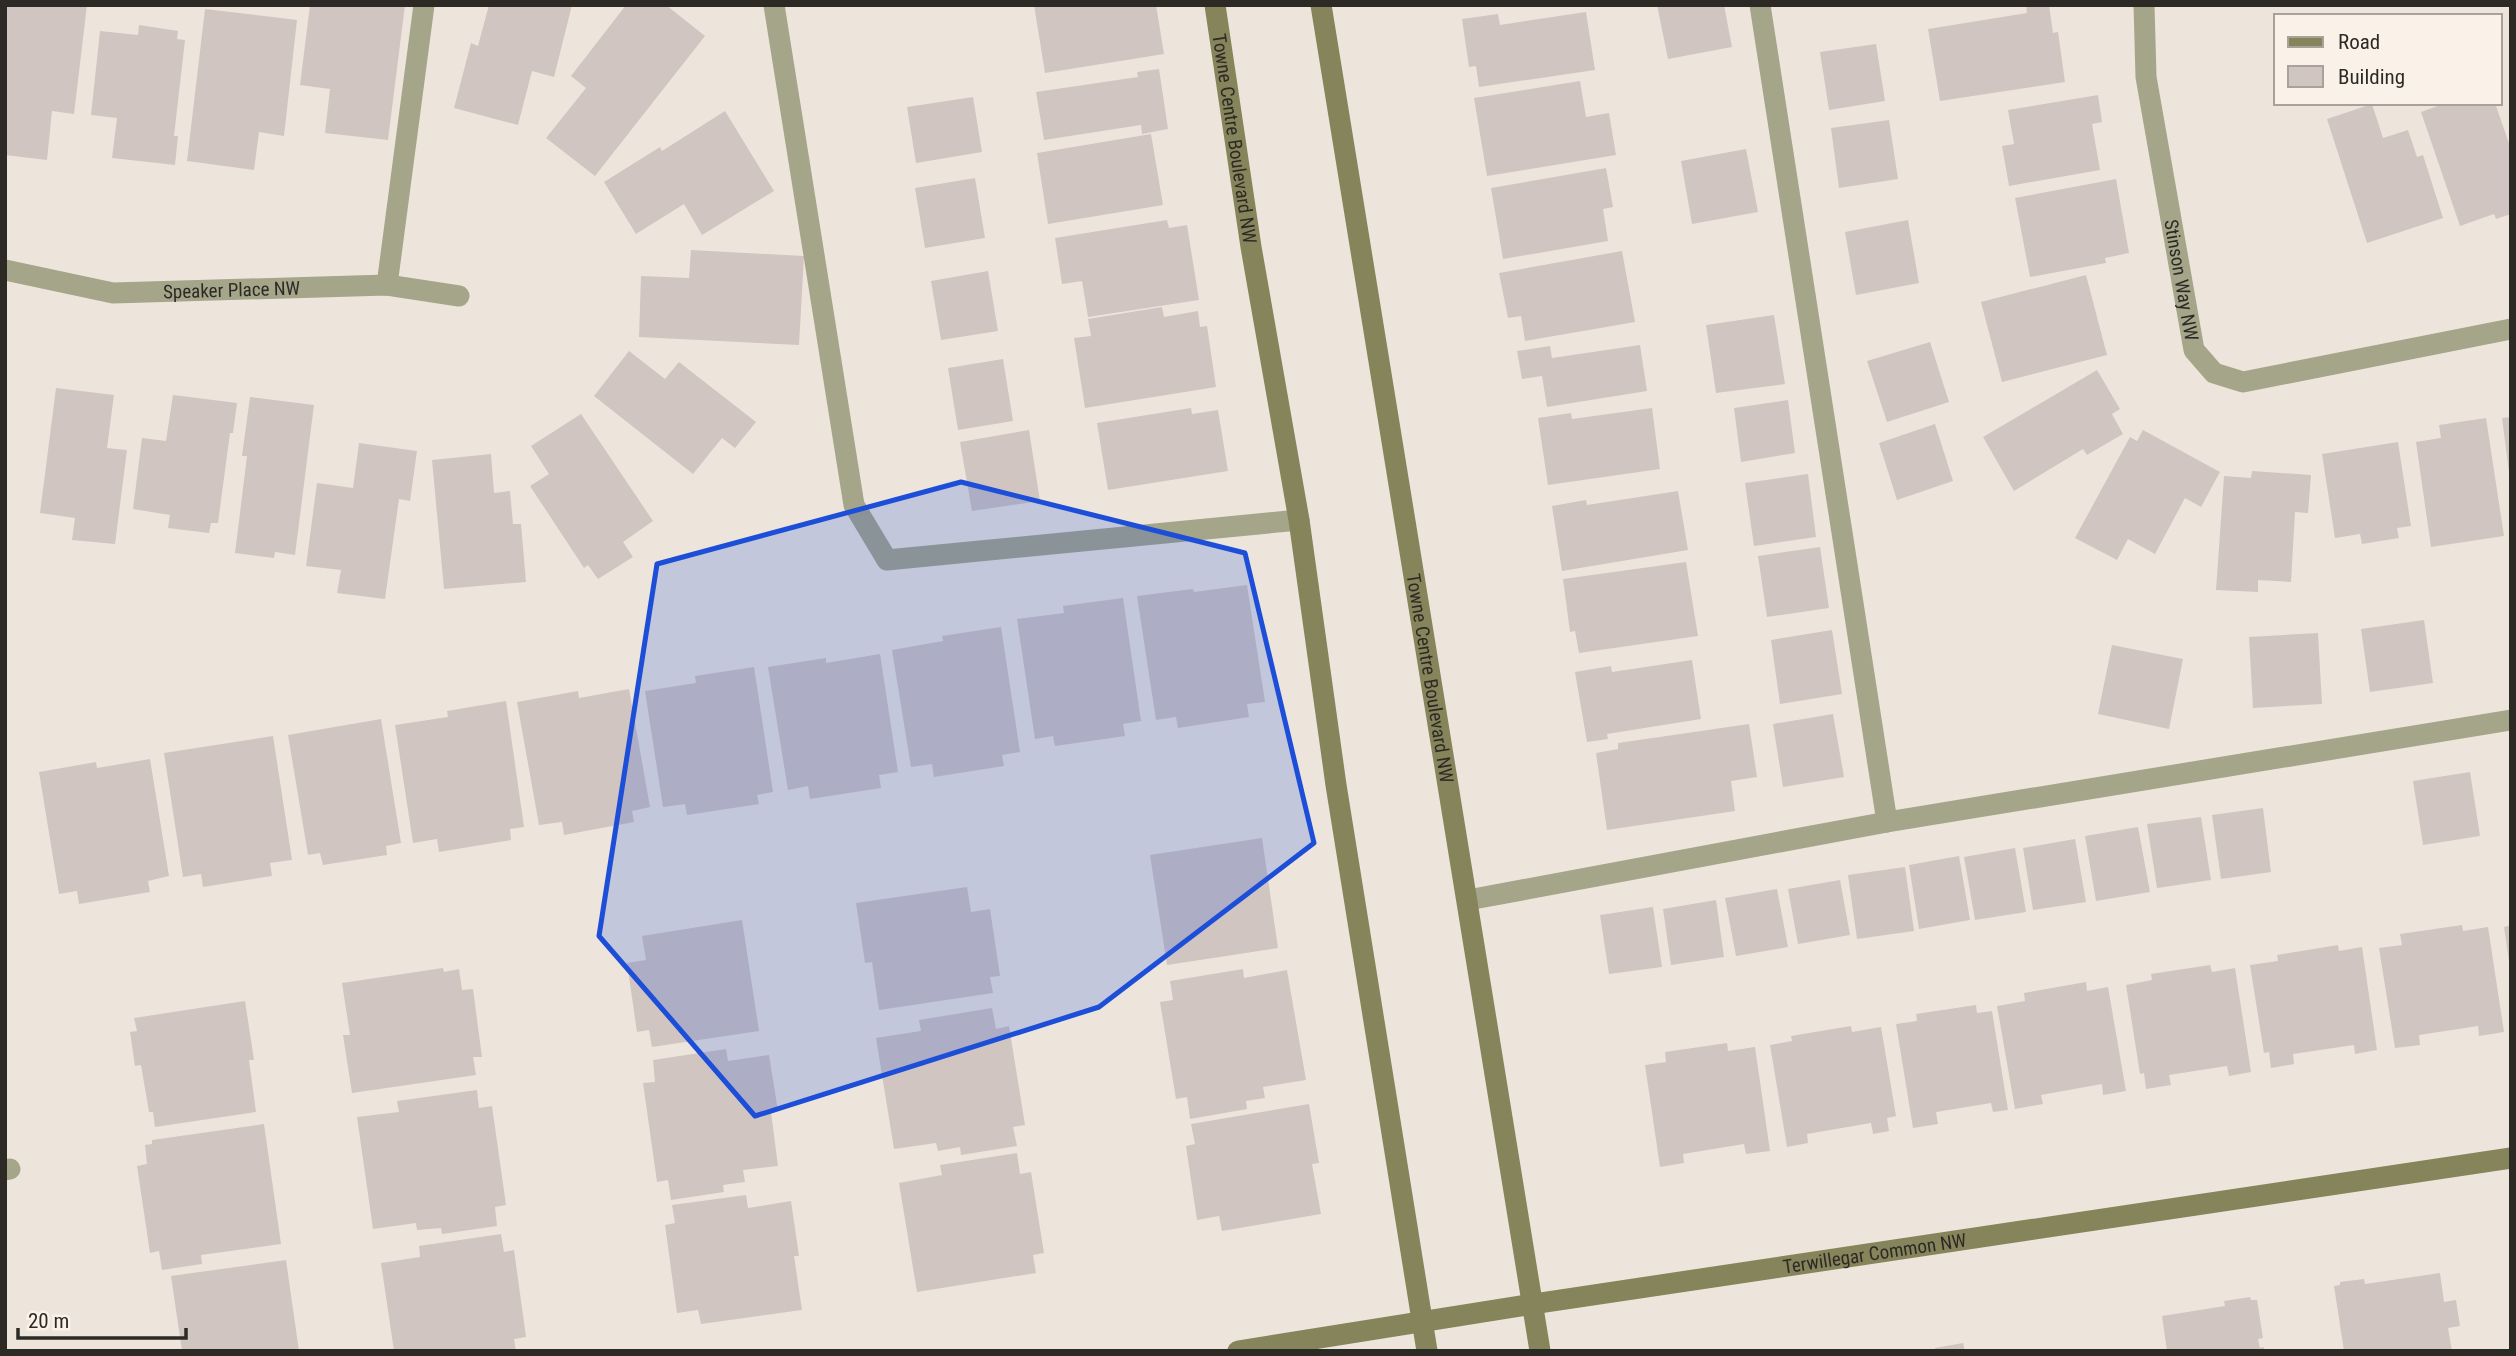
<svg xmlns="http://www.w3.org/2000/svg" width="2516" height="1356" viewBox="0 0 2516 1356" font-family="'Roboto Condensed',sans-serif">
  <rect width="100%" height="100%" fill="#ede5dc"/>
  <g fill="#d1c5c2">
    <path d="M5,5H87L74,114L52,111L47,160L5,155Z"/>
    <path d="M310,5H405L388,140L325,133L330,89L300,85Z"/>
    <path d="M489,5H572L554,77L532,71L518,125L454,108L471,43L478,46Z"/>
    <path d="M626,5H666L705,36L595,176L546,138L586,88L571,76Z"/>
    <path d="M1034,5H1156L1164,54L1045,73Z"/>
    <path d="M1657,5H1724L1732,47L1668,59Z"/>
    <path d="M2026,5H2049L2053,33L2058,32L2065,82L1940,101L1928,29L2027,13Z"/>
    <path d="M205,9L297,20L284,136L259,132L254,170L187,161Z"/>
    <path d="M1586,12L1595,70L1479,87L1476,66L1469,67L1462,19L1498,14L1500,25Z"/>
    <path d="M139,25L178,31L177,39L185,40L174,136H178L175,165L112,158L117,118L91,115L100,31L138,35Z"/>
    <path d="M1876,44L1885,101L1829,110L1820,52Z"/>
    <path d="M1159,69L1168,129L1142,134L1141,125L1044,140L1036,92L1138,77L1137,72Z"/>
    <path d="M1580,81L1586,117L1609,113L1616,155L1487,176L1474,98Z"/>
    <path d="M2098,95L2102,122L2092,124L2100,170L2009,186L2002,146L2014,144L2008,110Z"/>
    <path d="M973,97L982,152L916,163L907,107Z"/>
    <path d="M2446,103H2495L2511,149V214L2496,219L2494,214L2460,226L2421,112Z"/>
    <path d="M2372,104L2383,138L2408,130L2417,157L2423,155L2443,218L2367,243L2327,119Z"/>
    <path d="M725,111L774,191L702,235L684,204L636,234L604,182L660,147L662,151Z"/>
    <path d="M1889,120L1898,179L1839,188L1831,128Z"/>
    <path d="M1151,134L1163,205L1048,224L1037,153Z"/>
    <path d="M1746,149L1758,212L1692,224L1681,161Z"/>
    <path d="M1606,168L1613,207L1603,209L1608,241L1503,259L1491,188Z"/>
    <path d="M975,178L985,238L925,248L915,188Z"/>
    <path d="M2116,179L2129,253L2105,258L2106,263L2030,277L2015,198Z"/>
    <path d="M1167,220L1169,228L1187,225L1199,300L1088,317L1082,281L1062,284L1055,238Z"/>
    <path d="M1908,220L1919,283L1856,295L1845,232Z"/>
    <path d="M691,250L804,256L799,345L639,337L641,276L689,278Z"/>
    <path d="M1622,251L1635,322L1525,341L1521,316L1508,318L1499,273Z"/>
    <path d="M988,271L998,331L941,340L931,281Z"/>
    <path d="M2086,275L2107,355L2002,382L1981,302Z"/>
    <path d="M1162,307L1164,317L1198,311L1200,327L1207,326L1216,387L1085,408L1074,338L1091,336L1088,319Z"/>
    <path d="M1774,315L1785,384L1716,393L1706,325Z"/>
    <path d="M1930,342L1949,402L1887,422L1867,361Z"/>
    <path d="M1640,345L1647,391L1547,407L1542,376L1522,379L1517,351L1550,346L1552,358Z"/>
    <path d="M629,351L665,379L679,362L756,422L735,448L722,438L693,474L594,396Z"/>
    <path d="M1003,359L1013,421L958,430L948,368Z"/>
    <path d="M2097,370L2120,409L2112,414L2123,434L2087,455L2083,449L2014,491L1983,437Z"/>
    <path d="M56,388L114,395L107,448L127,450L115,544L72,540L75,518L40,513Z"/>
    <path d="M173,395L237,403L233,433H230L218,523H211L209,533L168,528L170,515L133,509L142,438L166,441Z"/>
    <path d="M250,397L314,405L295,555L275,552L274,558L235,553L247,456H242Z"/>
    <path d="M1788,400L1795,453L1741,462L1734,408Z"/>
    <path d="M1191,408L1192,414L1218,410L1228,471L1108,490L1097,423Z"/>
    <path d="M1652,408L1660,469L1548,485L1538,418L1571,413L1572,419Z"/>
    <path d="M581,414L653,521L623,542L633,557L598,579L588,565L584,568L530,486L549,474L531,446Z"/>
    <path d="M2511,417V472H2509L2502,418Z"/>
    <path d="M2486,418L2504,536L2431,547L2416,442L2441,438L2439,425Z"/>
    <path d="M1935,424L1953,481L1897,500L1879,443Z"/>
    <path d="M1029,430L1040,501L972,511L960,442Z"/>
    <path d="M2143,430L2220,472L2201,507L2185,498L2155,554L2128,539L2117,560L2075,538L2130,437L2137,441Z"/>
    <path d="M2398,442L2411,526L2397,528L2399,538L2362,544L2360,534L2335,538L2322,454Z"/>
    <path d="M359,443L417,451L410,501L399,499L385,599L337,593L341,570L306,566L317,483L353,488Z"/>
    <path d="M491,454L494,493L510,491L513,524H521L526,582L444,589L432,460Z"/>
    <path d="M2252,471L2311,475L2308,513L2295,512L2291,582L2258,580V592L2216,590L2224,476L2251,478Z"/>
    <path d="M1808,474L1816,537L1754,546L1745,483Z"/>
    <path d="M1678,491L1688,550L1562,571L1552,506L1586,500L1587,505Z"/>
    <path d="M1820,547L1829,608L1767,617L1758,556Z"/>
    <path d="M1686,562L1698,636L1579,653L1575,631L1570,632L1563,579Z"/>
    <path d="M1247,585L1265,702L1247,704L1249,717L1178,728L1176,717L1156,720L1137,596L1193,589L1194,592Z"/>
    <path d="M1123,598L1141,721L1123,724L1125,736L1055,746L1053,736L1035,739L1017,619L1064,613L1063,606Z"/>
    <path d="M2424,620L2433,683L2370,692L2361,629Z"/>
    <path d="M1001,627L1020,752L1002,755L1004,766L934,777L932,764L911,767L892,650L943,641L942,636Z"/>
    <path d="M1832,630L1842,694L1780,704L1771,640Z"/>
    <path d="M2318,633L2322,704L2253,708L2249,637Z"/>
    <path d="M2112,645L2183,659L2169,729L2098,714Z"/>
    <path d="M880,654L898,772L879,775L881,788L810,799L808,786L788,790L768,667L826,658V663Z"/>
    <path d="M1692,660L1701,719L1607,734L1608,739L1587,742L1575,672L1611,666L1612,672Z"/>
    <path d="M754,667L773,792L757,795L759,804L687,815L685,804L663,807L645,691L696,683L695,676Z"/>
    <path d="M629,689L650,807L632,811L634,822L564,835L562,822L539,825L517,702L578,691L579,698Z"/>
    <path d="M506,701L524,827L510,829L511,840L439,852L437,839L413,843L395,725L448,717L447,711Z"/>
    <path d="M1833,714L1844,777L1783,787L1773,724Z"/>
    <path d="M381,719L401,843L386,846L387,855L323,865L320,853L308,855L288,735Z"/>
    <path d="M1749,724L1757,777L1731,781L1735,811L1607,830L1596,753L1618,749V743Z"/>
    <path d="M273,736L292,860L270,863L272,876L203,887L201,874L183,877L164,753Z"/>
    <path d="M150,759L169,876L148,881L150,892L79,904L77,891L59,894L39,772L96,762L97,768Z"/>
    <path d="M2470,772L2480,836L2423,845L2413,781Z"/>
    <path d="M2263,808L2271,872L2221,879L2212,815Z"/>
    <path d="M2201,817L2211,880L2157,888L2147,824Z"/>
    <path d="M2138,827L2150,892L2096,901L2085,836Z"/>
    <path d="M1262,838L1278,948L1167,965L1150,855Z"/>
    <path d="M2075,839L2086,902L2033,910L2023,848Z"/>
    <path d="M2015,848L2026,912L1975,920L1964,857Z"/>
    <path d="M1959,856L1970,920L1919,929L1909,865Z"/>
    <path d="M1905,867L1914,931L1857,939L1848,875Z"/>
    <path d="M1840,880L1850,935L1798,944L1788,889Z"/>
    <path d="M967,887L971,912L990,909L1000,976L990,977L993,993L879,1010L872,962L865,963L856,903Z"/>
    <path d="M1777,889L1788,947L1736,956L1725,898Z"/>
    <path d="M1716,900L1724,957L1671,965L1663,909Z"/>
    <path d="M1653,907L1662,967L1609,974L1600,915Z"/>
    <path d="M742,920L759,1031L652,1047L649,1030L637,1032L627,963L646,960L642,936Z"/>
    <path d="M2462,925L2463,931L2488,927L2504,1032L2479,1036L2478,1026L2419,1035L2420,1045L2395,1048L2379,948L2402,945L2400,934Z"/>
    <path d="M2511,925V961H2509L2504,927Z"/>
    <path d="M2338,945L2339,951L2362,947L2377,1050L2355,1054L2354,1045L2293,1054L2294,1064L2271,1068L2269,1052L2264,1053L2250,965L2278,961L2277,955Z"/>
    <path d="M2210,965L2212,972L2235,968L2251,1072L2229,1076L2227,1066L2169,1075L2171,1085L2146,1089L2144,1073L2140,1074L2126,985L2152,980L2151,974Z"/>
    <path d="M443,968L444,972L459,969L462,990L473,989L482,1057H473L476,1075L352,1093L343,1035H350L342,983Z"/>
    <path d="M1243,969L1244,978L1287,970L1306,1080L1263,1087L1265,1098L1246,1101L1247,1109L1190,1119L1187,1097L1176,1099L1160,1002L1173,1000L1170,981Z"/>
    <path d="M2086,982L2087,991L2108,987L2126,1091L2103,1095L2102,1084L2041,1095L2043,1104L2015,1109L1997,1006L2025,1001L2024,993Z"/>
    <path d="M245,1001L254,1060H249L256,1112L155,1127L153,1112H149L141,1065L135,1066L130,1032L137,1031L134,1018Z"/>
    <path d="M1976,1005L1977,1013L1992,1011L2008,1110L1993,1112L1991,1103L1936,1112L1938,1124L1913,1128L1896,1024L1917,1021L1916,1014Z"/>
    <path d="M992,1008L996,1029L1009,1026L1025,1125L1013,1127L1017,1146L961,1155L960,1147L938,1151L936,1143L894,1149L876,1038L921,1031L919,1020Z"/>
    <path d="M1851,1026L1852,1032L1881,1027L1896,1116L1887,1118L1889,1131L1873,1134L1871,1123L1807,1134L1808,1143L1787,1147L1770,1045L1792,1041L1791,1036Z"/>
    <path d="M1727,1043L1728,1051L1755,1047L1770,1151L1746,1154L1744,1144L1683,1154L1684,1163L1660,1167L1645,1065L1666,1062L1665,1052Z"/>
    <path d="M726,1049L728,1061L769,1055L778,1111L771,1112L778,1166L743,1170L745,1182L723,1185L724,1192L671,1200L668,1180L657,1182L643,1083L655,1082L653,1060Z"/>
    <path d="M477,1090L479,1108L492,1106L506,1205L495,1207L497,1226L442,1234L441,1228L417,1230L416,1223L373,1229L357,1117L399,1112L397,1101Z"/>
    <path d="M1309,1104L1319,1163L1312,1164L1321,1214L1222,1231L1219,1216L1197,1220L1186,1146L1195,1144L1191,1124Z"/>
    <path d="M264,1124L281,1244L201,1255L202,1264L162,1270L159,1251L150,1253L137,1166L147,1164L145,1145L152,1144V1140Z"/>
    <path d="M1017,1153L1020,1174L1031,1172L1044,1253L1033,1255L1036,1273L917,1292L899,1183L942,1175L940,1165Z"/>
    <path d="M746,1195L748,1208L791,1201L799,1256H794L802,1310L701,1324L698,1310L677,1313L665,1225L675,1223L672,1205Z"/>
    <path d="M501,1234L504,1252L514,1250L526,1337L514,1339L516,1351H394L381,1263L420,1257L419,1246Z"/>
    <path d="M286,1260L299,1351H182L171,1276Z"/>
    <path d="M2440,1273L2444,1302L2456,1300L2460,1326L2448,1328L2452,1351H2344L2334,1286L2340,1285V1282L2364,1279L2365,1284Z"/>
    <path d="M2250,1297L2251,1300H2257L2263,1338L2258,1339L2260,1348L2264,1347V1351H2167L2162,1316L2225,1306L2224,1301Z"/>
    <path d="M1963,1343L1965,1351H1935V1348Z"/>
  </g>
  <g fill="none" stroke-linecap="round" stroke-linejoin="round">
    <g stroke="#a5a589" stroke-width="21">
      <path d="M774,5L854,505L887,560L1299,520"/>
      <path d="M1760,5L1887,822L2511,720"/>
      <path d="M387,285L424,5"/>
      <path d="M1468,900L1887,822"/>
      <path d="M5,1170L10,1169"/>
    </g>
    <g stroke="#a5a589" stroke-width="21">
      <path id="s1" d="M2144,5L2146,77L2194,350L2214,373L2243,382L2511,329"/>
      <path id="s2" d="M5,270L113,293L387,285L459,296"/>
    </g>
    <g stroke="#86845b" stroke-width="21">
      <path id="s3" d="M1215,5L1251,247L1299,520L1336,785L1427,1351"/>
      <path id="s4" d="M1321,5L1540,1351"/>
      <path id="s5" d="M1238,1351L1533,1304L2511,1158"/>
    </g>
  </g>
  <path fill="#1d4ed8" fill-opacity="0.2" stroke="#1d4ed8" stroke-width="5" stroke-linejoin="round" d="M961,482L1245,553L1314,843L1099,1007L755,1116L599,936L657,564Z"/>
  <g text-anchor="middle" dominant-baseline="central" stroke-width="7" stroke-linejoin="round" paint-order="stroke">
    <g font-size="19" fill="#2d2a26" stroke="#faf2e9">
      <text stroke="none"><textPath href="#s3" startOffset="135">Towne Centre Boulevard NW</textPath></text>
      <text stroke="none"><textPath href="#s1" startOffset="278">Stinson Way NW</textPath></text>
      <text stroke="none"><textPath href="#s2" startOffset="229">Speaker Place NW</textPath></text>
      <text stroke="none"><textPath href="#s4" startOffset="682">Towne Centre Boulevard NW</textPath></text>
      <text stroke="none"><textPath href="#s5" startOffset="644">Terwillegar Common NW</textPath></text>
    </g>
  </g>
  <rect width="2516" height="1356" fill="none" stroke="#2d2a26" stroke-width="14"/>
  <rect x="2274" y="14" width="228" height="91" fill="#faf2e9" stroke="#a8a29b" stroke-width="2"/>
  <rect x="2288" y="37" width="35" height="10" fill="#86845b" stroke="#a8a29b" stroke-width="2"/>
  <text x="2338" y="49" font-size="21" fill="#2d2a26">Road</text>
  <rect x="2288" y="66" width="35" height="21" fill="#d1c5c2" stroke="#a8a29b" stroke-width="2"/>
  <text x="2338" y="84" font-size="21" fill="#2d2a26">Building</text>
  <path d="M18 1328v10h168v-10" fill="none" stroke="#2d2a26" stroke-width="3.5"/>
  <text x="28" y="1328" font-size="21" fill="#2d2a26" stroke="#faf2e9" stroke-width="5" paint-order="stroke">20 m</text>
</svg>
